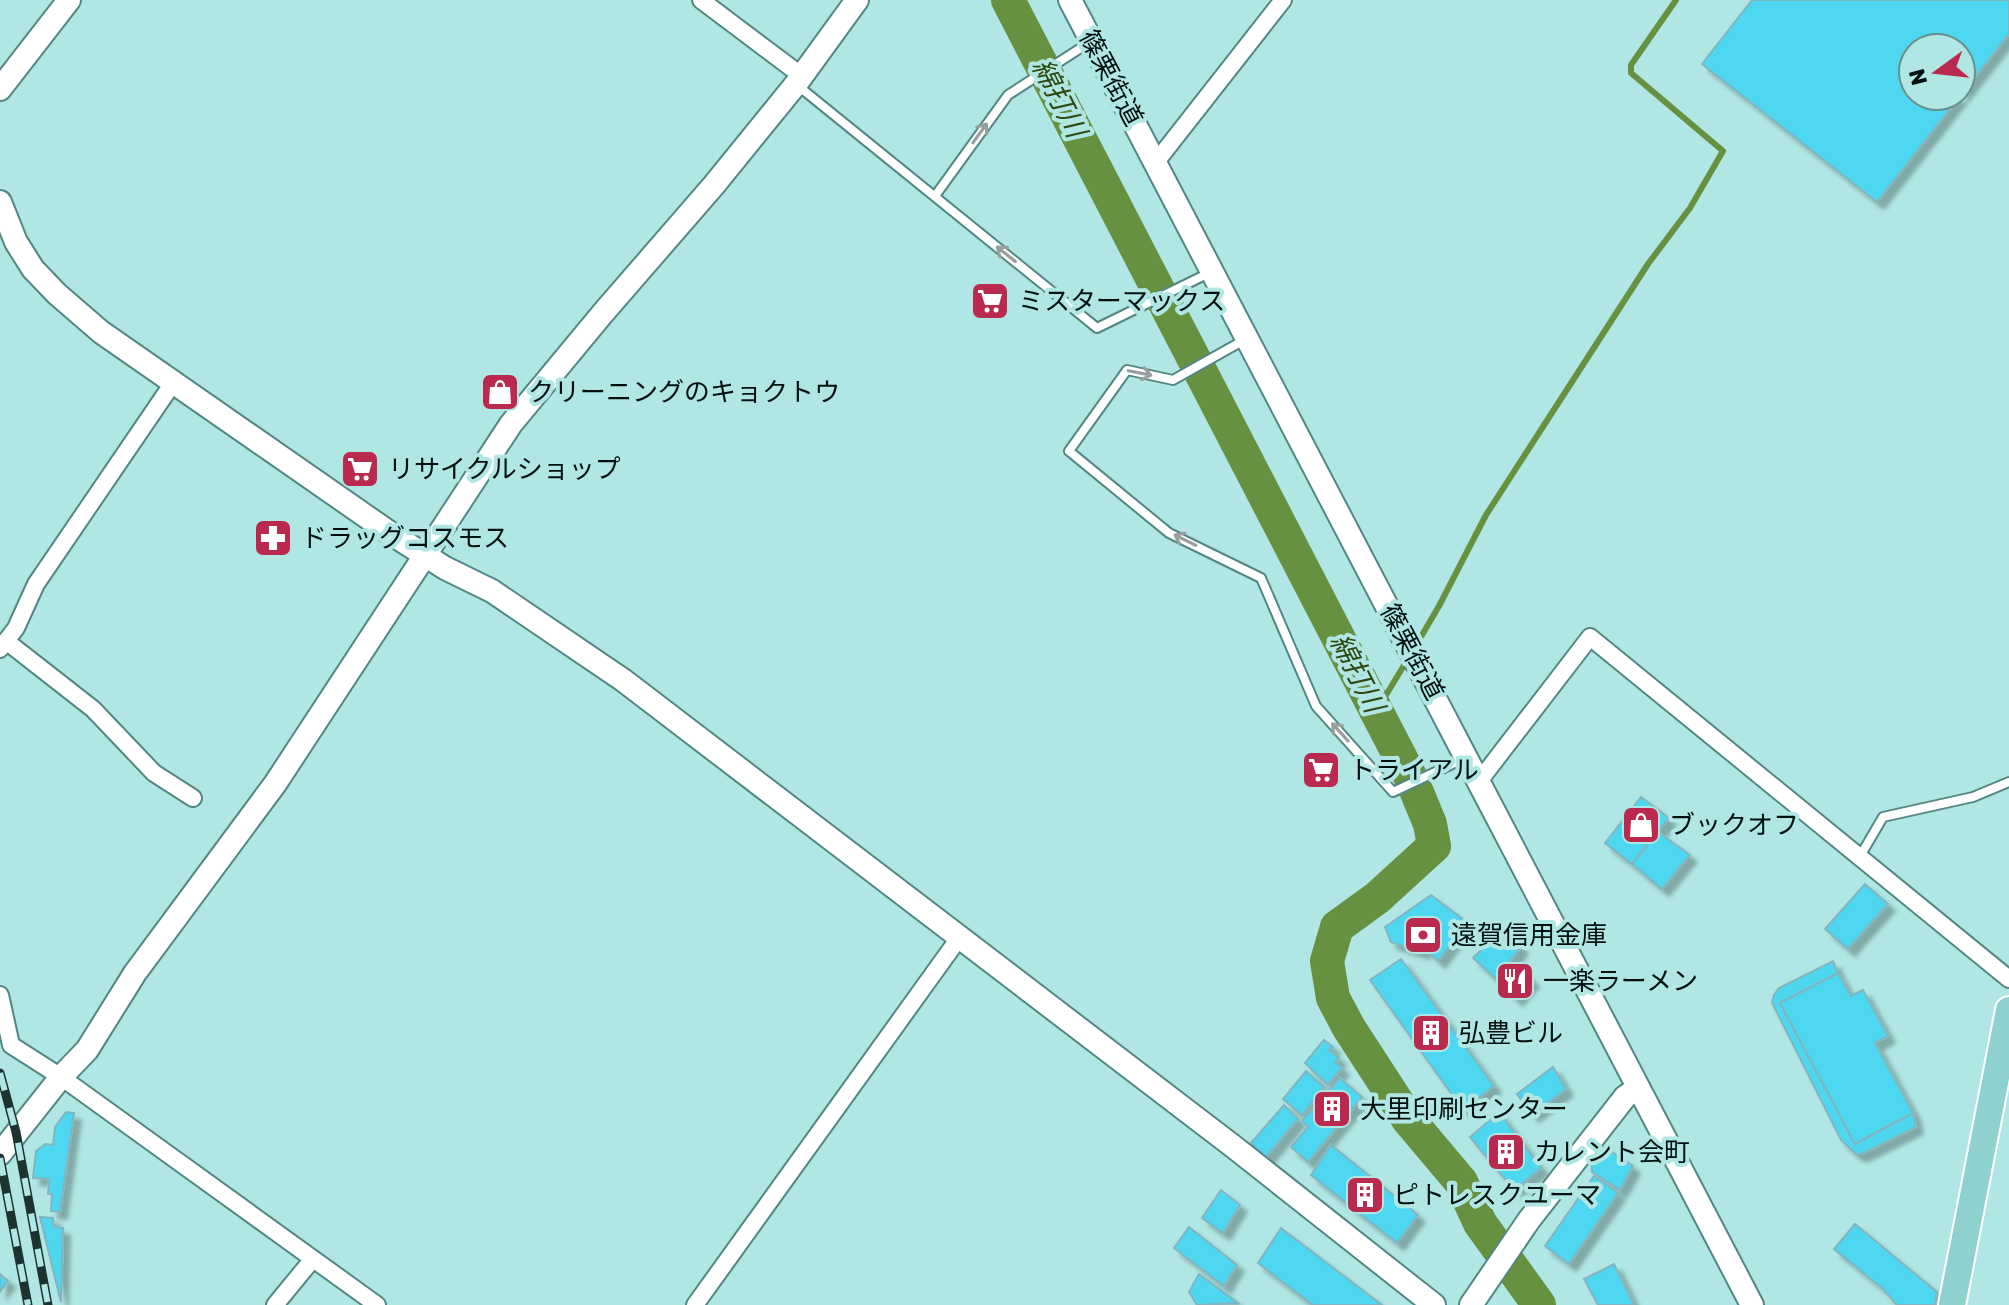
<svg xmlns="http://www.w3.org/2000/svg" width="2009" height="1305" viewBox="0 0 2009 1305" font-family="Rubik,'Noto Sans JP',sans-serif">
  <defs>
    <filter id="shadow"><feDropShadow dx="7" dy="7" stdDeviation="2" flood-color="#0004"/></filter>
  </defs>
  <rect width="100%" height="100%" fill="#b0e6e3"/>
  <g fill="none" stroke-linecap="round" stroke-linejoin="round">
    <g stroke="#669140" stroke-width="6">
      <path d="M1415,647L1439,606L1486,515L1648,264L1690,208L1723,151L1631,73V65L1676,0"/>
      <path d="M1377,710L1409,657"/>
    </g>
    <path stroke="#669140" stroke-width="34" d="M1008,0L1411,778L1430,824L1434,846L1377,898L1337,927L1327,961L1333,998L1349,1028L1408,1119L1461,1182L1480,1223L1539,1305"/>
  </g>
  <g fill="#4ed7f0" stroke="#82b5bf" stroke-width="2" filter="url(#shadow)">
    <path d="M1752,0H2009V34L1961,95V48H1913V96H1960L1877,202L1702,64Z"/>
    <path d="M1641,797L1669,818L1632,864L1605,843Z"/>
    <path d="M1658,832L1690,855L1662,889L1632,864Z"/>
    <path d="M1865,884L1888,904L1848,949L1825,929Z"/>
    <path d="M1431,895L1468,923L1438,961L1425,948L1422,952L1391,942L1385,927Z"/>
    <path d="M1504,927L1521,947L1496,979L1473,958Z"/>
    <path d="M1401,959L1494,1086L1463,1110L1370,980Z"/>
    <path d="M1833,961L1838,973L1780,1003L1855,1144L1913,1113L1916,1127L1862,1154H1856L1841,1140L1772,1003L1774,995L1779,988Z"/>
    <path d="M1516,964L1532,980L1516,999L1499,982Z"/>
    <path d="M1838,973L1851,996L1863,990L1888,1036L1875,1043L1913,1113L1855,1144L1780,1003Z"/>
    <path d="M1324,1040L1333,1047L1329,1050L1339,1058L1335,1062L1342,1068L1328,1085L1305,1063Z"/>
    <path d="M1553,1067L1566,1089L1532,1115L1517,1094Z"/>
    <path d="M1306,1071L1324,1087L1302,1115L1283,1099Z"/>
    <path d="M1340,1078L1362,1097L1308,1162L1291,1147L1308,1127L1302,1121Z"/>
    <path d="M1284,1105L1298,1119L1266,1157L1251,1143Z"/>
    <path d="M66,1112L74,1113L60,1212L51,1211L52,1194H48L49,1179L33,1178L36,1151L45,1144L53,1145L55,1127Z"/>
    <path d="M1499,1112L1541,1168L1514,1190L1470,1137Z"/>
    <path d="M1331,1145L1418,1215L1397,1243L1311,1175Z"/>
    <path d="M1603,1146L1633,1166L1620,1190L1592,1172L1591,1161Z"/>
    <path d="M1594,1176L1618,1193L1569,1264L1545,1246Z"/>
    <path d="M1221,1190L1240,1205L1223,1233L1202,1218Z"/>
    <path d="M40,1217L53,1218L54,1227L63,1228L61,1302Z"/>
    <path d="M1855,1224L1937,1292L1935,1305H1897L1883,1289L1834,1249Z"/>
    <path d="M1189,1227L1237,1265L1224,1286L1174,1248Z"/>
    <path d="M1281,1228L1382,1305H1313L1258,1263Z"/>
    <path d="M1614,1264L1634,1305H1598L1584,1279Z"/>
    <path d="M0,1274L8,1281L0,1292Z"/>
    <path d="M1199,1274L1238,1303L1197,1305L1189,1292Z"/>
  </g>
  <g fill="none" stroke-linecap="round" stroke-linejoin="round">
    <defs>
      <g id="lane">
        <path d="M797,85L1097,328L1209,273"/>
        <path d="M935,196L1008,95L1090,42"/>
        <path d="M1246,339L1173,380L1127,370L1069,451L1169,533L1261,578L1316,706L1393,792L1463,759"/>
        <path d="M1859,858L1883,817L1973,797L2009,782"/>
      </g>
      <g id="street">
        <path d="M701,0L802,76"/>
        <path d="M1156,162L1283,0"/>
        <path d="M6,641L93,709L154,773L193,798"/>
        <path d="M0,649L16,628L36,584L173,383"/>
        <path d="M1480,780L1590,637L2009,979"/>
        <path d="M0,995L11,1045L61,1077L377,1305"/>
        <path d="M275,1305L312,1260"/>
        <path d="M695,1305L959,938"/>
      </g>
      <g id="secondary">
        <path d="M1070,0L1752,1305"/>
        <path d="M0,89L69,0"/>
        <path d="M0,202L16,242L33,269L57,294L101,332L390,533L445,568L492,591L623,680L1234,1147L1434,1305"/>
        <path d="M0,1154L61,1077L87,1050L135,973L275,784L511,424L603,313L714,185L796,84L857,0"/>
        <path d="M1471,1305L1529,1220L1625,1097L1638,1088"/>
      </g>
      <path id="primary" d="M1952,1305L2009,1010"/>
    </defs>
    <use href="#lane" stroke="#538784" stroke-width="12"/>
    <use href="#street" stroke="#538784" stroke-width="20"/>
    <use href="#secondary" stroke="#538784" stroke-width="26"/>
    <use href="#primary" stroke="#fff" stroke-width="30"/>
    <use href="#lane" stroke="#fff" stroke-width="8"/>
    <use href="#street" stroke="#fff" stroke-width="16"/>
    <use href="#secondary" stroke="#fff" stroke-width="22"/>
    <use href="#primary" stroke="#8ed1cf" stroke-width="26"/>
    <defs>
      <g id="rail">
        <path d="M0,1073L16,1132L48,1305"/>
        <path d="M0,1158L28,1305"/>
      </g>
    </defs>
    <use href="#rail" stroke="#1d3332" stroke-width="9"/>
    <use href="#rail" stroke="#b0e6e3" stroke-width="6" stroke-dasharray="18" stroke-linecap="butt"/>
  </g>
  <defs><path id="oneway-shaft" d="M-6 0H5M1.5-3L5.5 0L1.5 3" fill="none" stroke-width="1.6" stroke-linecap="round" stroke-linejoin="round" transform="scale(2)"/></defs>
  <g stroke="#999f9f">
    <use href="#oneway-shaft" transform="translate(980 133) rotate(-54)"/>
    <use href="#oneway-shaft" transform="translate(1006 254) rotate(-141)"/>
    <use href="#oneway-shaft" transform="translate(1140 373) rotate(11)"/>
    <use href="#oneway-shaft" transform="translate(1185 540) rotate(-154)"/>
    <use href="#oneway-shaft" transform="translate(1340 732) rotate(-132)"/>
  </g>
  <defs>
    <symbol id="supermarket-square" viewBox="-11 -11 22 22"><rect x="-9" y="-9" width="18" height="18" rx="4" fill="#ba2a4e" stroke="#b0e6e3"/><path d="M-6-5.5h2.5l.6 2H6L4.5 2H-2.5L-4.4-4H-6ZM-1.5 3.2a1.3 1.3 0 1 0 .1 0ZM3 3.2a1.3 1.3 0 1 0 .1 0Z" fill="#fff"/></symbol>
    <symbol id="shop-square" viewBox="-11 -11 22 22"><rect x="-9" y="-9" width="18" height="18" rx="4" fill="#ba2a4e" stroke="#b0e6e3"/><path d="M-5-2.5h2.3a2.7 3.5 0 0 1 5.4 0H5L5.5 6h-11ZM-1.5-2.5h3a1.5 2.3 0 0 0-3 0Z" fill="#fff"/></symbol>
    <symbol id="pharmacy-square" viewBox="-11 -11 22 22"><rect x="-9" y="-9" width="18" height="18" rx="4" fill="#ba2a4e" stroke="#b0e6e3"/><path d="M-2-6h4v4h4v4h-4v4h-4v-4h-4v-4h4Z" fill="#fff"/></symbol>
    <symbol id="bank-square" viewBox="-11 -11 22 22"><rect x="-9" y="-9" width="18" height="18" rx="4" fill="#ba2a4e" stroke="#b0e6e3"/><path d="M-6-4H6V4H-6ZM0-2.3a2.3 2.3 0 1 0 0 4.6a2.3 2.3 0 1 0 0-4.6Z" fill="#fff"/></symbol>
    <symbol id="restaurant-square" viewBox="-11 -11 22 22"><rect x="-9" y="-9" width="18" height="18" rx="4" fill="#ba2a4e" stroke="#b0e6e3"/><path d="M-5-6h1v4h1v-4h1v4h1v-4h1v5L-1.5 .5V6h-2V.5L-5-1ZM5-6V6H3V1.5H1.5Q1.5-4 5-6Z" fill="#fff"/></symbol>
    <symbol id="building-square" viewBox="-11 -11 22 22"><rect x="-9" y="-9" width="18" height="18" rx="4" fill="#ba2a4e" stroke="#b0e6e3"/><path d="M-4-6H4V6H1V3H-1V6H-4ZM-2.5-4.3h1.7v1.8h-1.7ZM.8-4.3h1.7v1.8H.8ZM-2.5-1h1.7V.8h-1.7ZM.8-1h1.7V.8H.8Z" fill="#fff"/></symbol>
  </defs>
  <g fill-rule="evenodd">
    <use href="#supermarket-square" x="968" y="279" width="44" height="44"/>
    <use href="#shop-square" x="478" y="370" width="44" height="44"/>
    <use href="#supermarket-square" x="338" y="447" width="44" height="44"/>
    <use href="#pharmacy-square" x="251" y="516" width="44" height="44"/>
    <use href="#supermarket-square" x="1299" y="748" width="44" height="44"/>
    <use href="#shop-square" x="1619" y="803" width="44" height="44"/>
    <use href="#bank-square" x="1401" y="913" width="44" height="44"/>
    <use href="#restaurant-square" x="1493" y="959" width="44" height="44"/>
    <use href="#building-square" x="1409" y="1011" width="44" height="44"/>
    <use href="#building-square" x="1310" y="1087" width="44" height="44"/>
    <use href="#building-square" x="1484" y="1130" width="44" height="44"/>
    <use href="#building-square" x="1343" y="1173" width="44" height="44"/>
  </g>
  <g text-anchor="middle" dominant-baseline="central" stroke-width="8" stroke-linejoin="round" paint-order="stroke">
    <g font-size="26" fill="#00100f" stroke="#b0e6e3">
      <text transform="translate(1111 78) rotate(62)">篠栗街道</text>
      <text transform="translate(1412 652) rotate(62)">篠栗街道</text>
    </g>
    <g font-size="26" fill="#00100f" stroke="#b0e6e3" text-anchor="start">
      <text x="1018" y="301">ミスターマックス</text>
      <text x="528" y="392">クリーニングのキョクトウ</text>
      <text x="388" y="469">リサイクルショップ</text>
      <text x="301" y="538">ドラッグコスモス</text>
      <text x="1349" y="770">トライアル</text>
      <text x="1669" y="825">ブックオフ</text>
      <text x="1451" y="935">遠賀信用金庫</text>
      <text x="1543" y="981">一楽ラーメン</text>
      <text x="1459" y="1033">弘豊ビル</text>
      <text x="1360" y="1109">大里印刷センター</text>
      <text x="1534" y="1152">カレント会町</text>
      <text x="1393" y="1195">ピトレスクユーマ</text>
    </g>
    <g font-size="28" font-style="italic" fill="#2e4a0f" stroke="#b0e6e3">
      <text transform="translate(1059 98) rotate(63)">綿打川</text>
      <text transform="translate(1357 673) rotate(63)">綿打川</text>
    </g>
  </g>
  <g transform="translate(1937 72) rotate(255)"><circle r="38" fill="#b0e6e3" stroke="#6a908e" stroke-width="2"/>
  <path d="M0-6L14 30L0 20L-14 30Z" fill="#ba2a4e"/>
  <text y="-12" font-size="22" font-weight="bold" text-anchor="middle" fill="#00100f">N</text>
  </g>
</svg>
